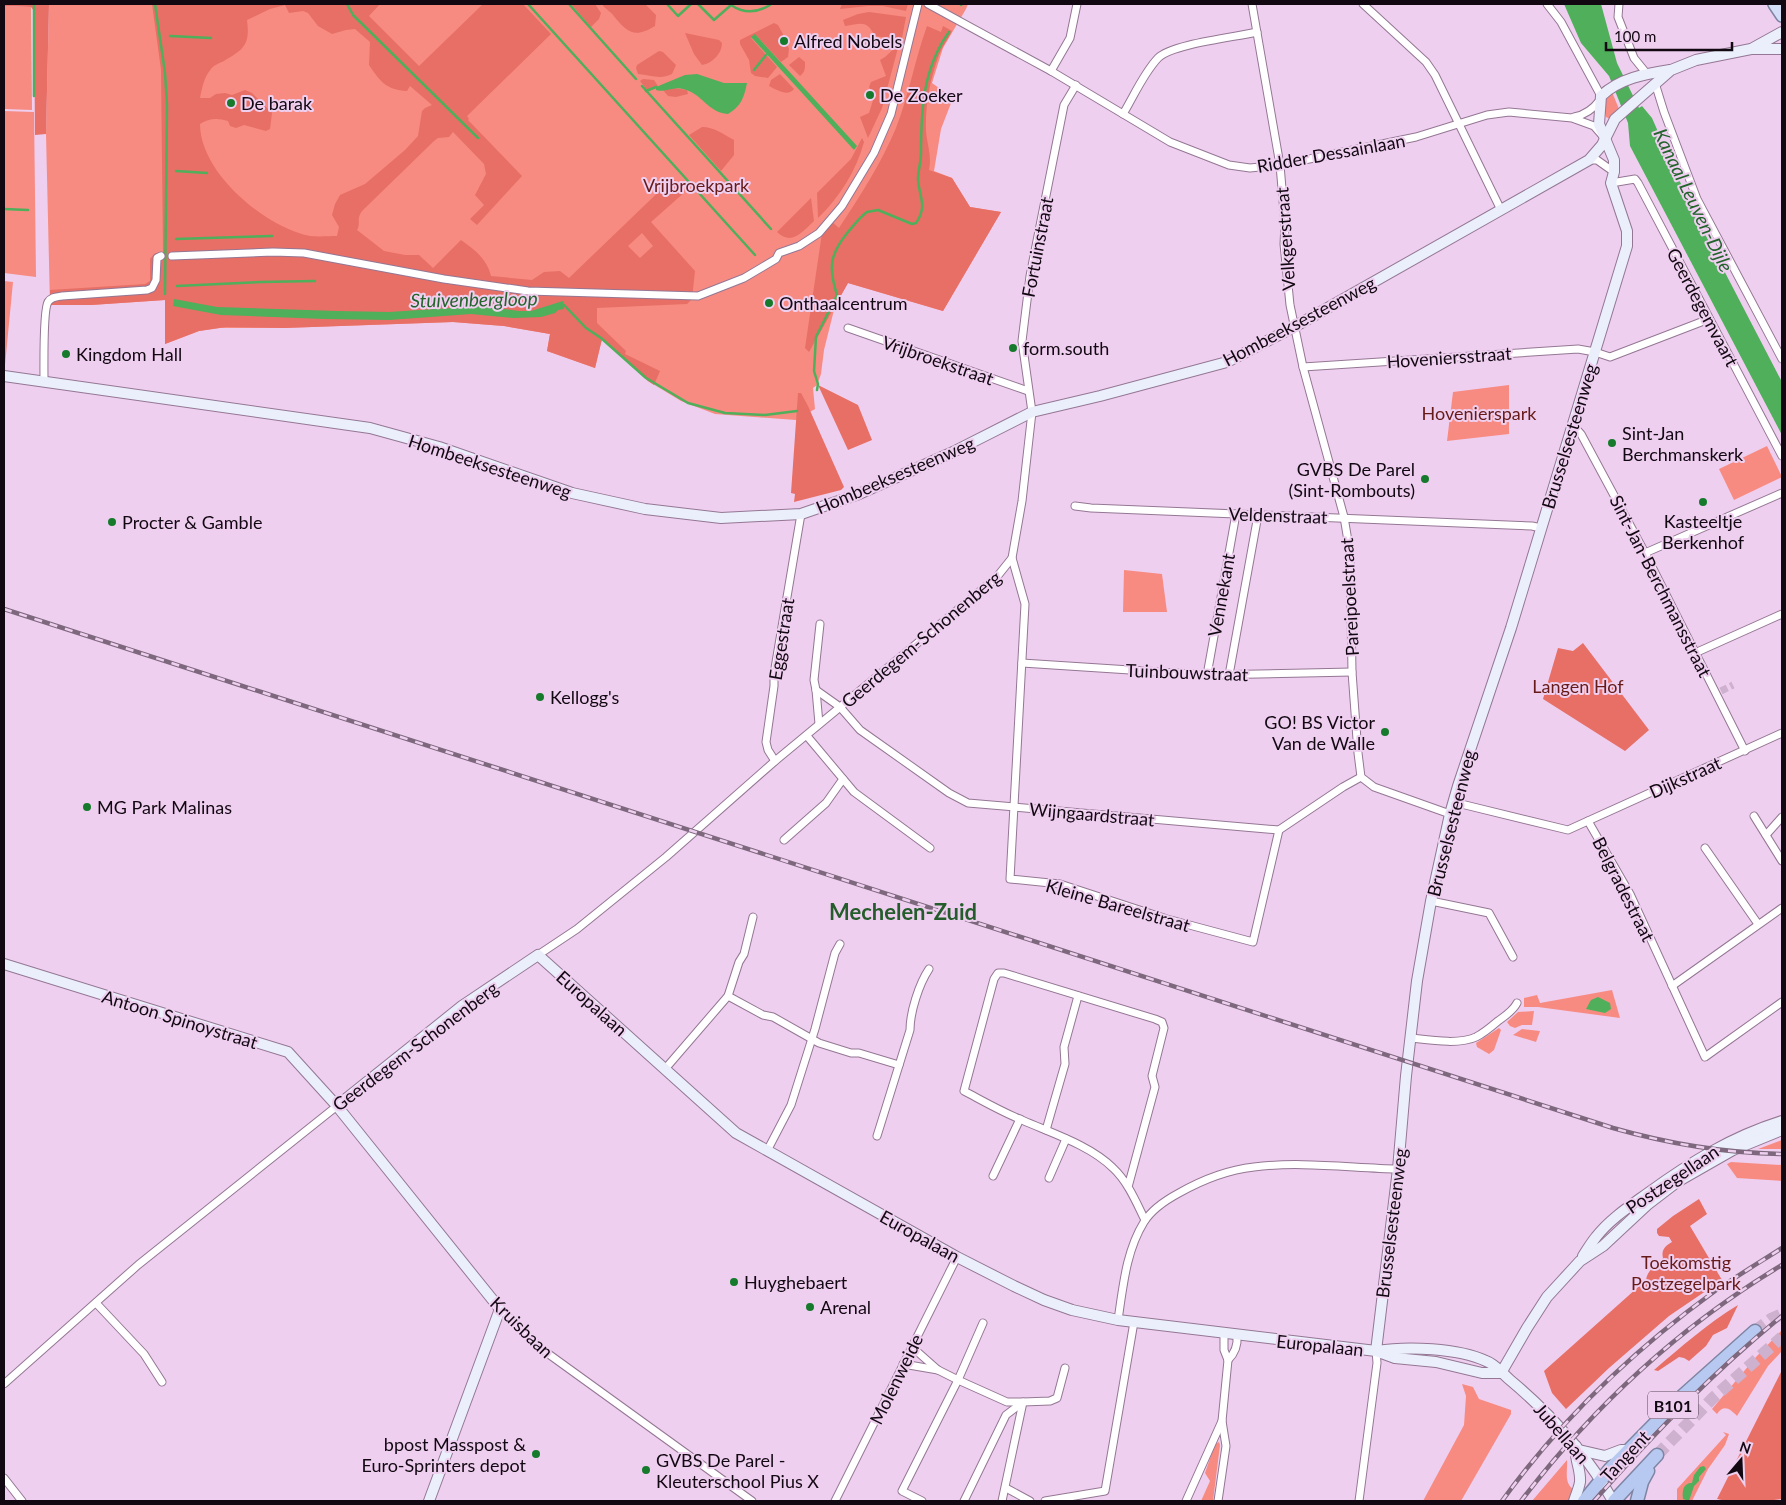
<svg xmlns="http://www.w3.org/2000/svg" width="1786" height="1505" viewBox="0 0 1786 1505" font-family="Lato,sans-serif">
  <rect width="100%" height="100%" fill="#efcfef"/>
  <g fill="#f78b81">
    <path d="M49,4H968L966,9L943,48L932,83L953,98L941,129L934,171L952,178L970,207L1001,212L943,311L848,283L835,306L824,350L821,374L817,385L813,388L815,409L796,420L715,414L681,401L648,381L602,339L595,368L547,351L550,334L504,326L453,322L284,328H220L199,331L165,344V300L91,305H50L46,134Z"/>
    <path d="M4,6L31,7L32,110L4,109Z"/>
    <path d="M1612,92L1619,109L1610,119L1606,117L1603,103Z"/>
    <path d="M4,111L34,112L36,277L4,273Z"/>
    <path d="M4,281L13,282L5,365H4Z"/>
    <path d="M1509,385V434L1447,441L1453,392Z"/>
    <path d="M1767,446L1782,477L1734,500L1719,469Z"/>
    <path d="M1124,570L1162,574L1167,612H1123Z"/>
    <path d="M1612,990L1620,1018L1538,1007H1524V998L1537,995L1540,1003Z"/>
    <path d="M1534,1011L1532,1025H1522L1515,1028L1510,1026L1507,1022L1518,1012Z"/>
    <path d="M1499,1028L1501,1030L1494,1050L1489,1054L1477,1047L1476,1043Z"/>
    <path d="M1522,1029L1540,1031L1536,1042L1513,1035Z"/>
    <path d="M1782,1140V1149H1758Z"/>
    <path d="M1731,1162L1782,1165V1181L1737,1178L1727,1164Z"/>
    <path d="M1782,1330V1351L1768,1366L1737,1416C1730,1409 1724,1404 1717,1414L1712,1409L1756,1357Z"/>
    <path d="M1462,1384L1473,1387L1479,1399L1511,1410V1414L1461,1501H1423L1464,1425L1466,1396Z"/>
    <path d="M1723,1432L1729,1434L1725,1445L1708,1469L1692,1501H1677V1489L1726,1435Z"/>
    <path d="M1219,1442L1220,1445L1213,1501H1201L1210,1481L1205,1473L1215,1444Z"/>
    <path d="M1567,1460C1568,1471 1563,1484 1575,1490L1571,1501H1532Z"/>
  </g>
  <g fill="#e76f66" fill-rule="evenodd">
    <path d="M4,4H49L46,134L35,135L34,11L31,7L4,6Z"/>
    <path d="M152,4H380L369,16L419,66L483,4H523L551,34L467,116L469,119L468,120L522,176L477,225L470,219L484,205L475,195L486,174L484,164L453,132L449,137L438,138L434,141L362,211C356,219 361,224 357,230L384,251L405,255H419L433,268L461,240C474,249 487,259 491,276L532,280L544,272L560,271L569,278L673,178L686,191L651,222L695,271L692,299L687,304L597,308V323L626,351L625,354L660,371L654,385L648,381L602,339L595,368L547,351L550,334L504,326L453,322L284,328L226,327L199,331L165,344V300L91,305H50V290L145,284L150,281V259L155,253H163L161,70ZM285,5L289,13L303,11L308,13L318,26L332,34L346,30L355,29L370,42L369,65C380,81 386,90 407,91L410,86L432,105L425,108L422,111L418,136L405,150L365,184L340,195L335,204L332,215L339,227L337,236C329,236 319,237 310,236C265,227 200,173 200,124C209,118 218,118 228,121L230,126L236,128L244,125L266,131L270,129L272,113L252,93L245,90L232,95L225,93L216,94L210,98H200C202,88 204,77 211,69C214,65 220,63 224,61C245,49 250,44 247,20L270,9ZM642,233L653,246L640,258L628,246Z"/>
    <path d="M571,4H595L601,13L599,19L591,27Z"/>
    <path d="M602,4H645L656,15L655,26C634,39 627,32 613,15C609,10 605,9 602,4Z"/>
    <path d="M842,4H908L906,11L883,6H868L840,9Z"/>
    <path d="M869,12L906,17L902,38L895,39L875,36C866,19 861,24 845,26L843,20L858,14Z"/>
    <path d="M774,23L778,25L784,36L782,39V42H786L789,49L788,57L781,62L756,35L751,38L777,67L768,78L755,76L751,73L749,60L740,44V40Z"/>
    <path d="M927,26L941,32L943,26L952,31C948,39 942,47 939,55C930,79 925,106 926,131C927,144 932,156 929,170L952,178L970,207L1001,212L943,311L848,283L809,352L805,348L822,233L832,222L839,228C860,196 881,164 896,128C909,95 915,59 927,26Z"/>
    <path d="M685,33L719,40L722,43C722,53 713,63 702,65L694,54Z"/>
    <path d="M899,44L882,108L868,138L860,117L869,113L874,97L869,87L871,82L886,76L880,60L885,57Z"/>
    <path d="M659,51L663,52L676,65L672,74C660,80 651,75 638,74L636,68L637,65Z"/>
    <path d="M799,57L805,62C805,69 805,72 800,76L789,65Z"/>
    <path d="M780,74L794,89C788,97 777,90 769,86L771,80Z"/>
    <path d="M643,79L654,80L658,86L647,90L640,81Z"/>
    <path d="M673,88L687,90L688,94L676,97L668,96L663,90Z"/>
    <path d="M702,127C714,127 723,134 734,140V155L721,171L689,135Z"/>
    <path d="M862,138L864,142C856,171 840,197 818,218L817,193L851,159Z"/>
    <path d="M811,198L814,221C802,232 792,246 777,232Z"/>
    <path d="M818,385L858,405L872,440L848,450Z"/>
    <path d="M798,393H801L808,406L844,487L841,490L794,502L795,494L791,493Z"/>
    <path d="M1583,643L1649,730L1625,751L1543,699L1558,648L1573,651Z"/>
    <path d="M1699,1199L1707,1214L1690,1226L1722,1280L1669,1316L1609,1368L1566,1409L1552,1393L1544,1371L1646,1280C1648,1268 1656,1267 1663,1258C1661,1250 1665,1246 1672,1242L1669,1237L1659,1236L1657,1233V1229L1673,1216Z"/>
    <path d="M1738,1305L1727,1328L1713,1335L1706,1346L1689,1361L1684,1358L1679,1357L1658,1371L1654,1370C1681,1347 1708,1323 1738,1305Z"/>
    <path d="M1782,1370V1499C1762,1502 1738,1504 1717,1499Z"/>
  </g>
  <g fill="#4faf5b">
    <path d="M1564,4H1601L1617,63L1639,108L1642,106L1652,118L1692,209L1782,382V435L1630,146L1628,123L1609,76L1581,43Z"/>
    <path d="M755,34L857,146L854,150L751,37Z"/>
    <path d="M697,74L724,83H747C744,98 741,106 728,114C708,113 702,93 683,89C674,86 663,93 656,90V87L685,75Z"/>
    <path d="M174,299L217,307L337,311L389,312L481,306L519,311H531L563,301L564,309L558,310L555,313L541,317L513,318L471,314L389,320L324,319L221,315L173,306Z"/>
    <path d="M1598,997L1610,1003L1611,1009L1605,1013L1586,1009L1591,1000Z"/>
    <path d="M1704,1466L1706,1469L1699,1477V1481L1694,1486L1689,1501L1683,1499C1682,1491 1683,1483 1692,1483L1694,1475L1700,1467Z"/>
  </g>
  <g fill="none" stroke-linecap="round" stroke-linejoin="round">
    <g stroke="#4faf5b" stroke-width="2.5">
      <path d="M34,4V96"/>
      <path d="M155,4L165,73L167,105L165,294"/>
      <path d="M347,4L353,15L478,138"/>
      <path d="M528,4L755,255"/>
      <path d="M569,4L636,79"/>
      <path d="M667,4L678,16L691,4"/>
      <path d="M698,4L714,20L731,5C744,14 757,13 770,5"/>
      <path d="M961,5L962,4"/>
      <path d="M170,36L211,38"/>
      <path d="M754,70L766,55"/>
      <path d="M642,86L771,229"/>
      <path d="M646,91L656,87"/>
      <path d="M176,171L207,173"/>
      <path d="M4,209L28,210"/>
      <path d="M176,239L272,236"/>
      <path d="M177,286L261,282L315,281"/>
      <path d="M560,306L564,305L586,328L601,338L646,378L688,403L725,413L765,415L797,411"/>
      <path d="M817,390L818,384L814,371L816,337L837,295C828,267 830,254 848,232C854,225 860,217 867,212L878,210L912,224L916,223C928,206 919,197 918,179C918,171 921,162 921,153C921,110 923,68 949,32"/>
    </g>
    <path stroke="#ceb1ce" stroke-width="7" stroke-dasharray="7 3.5" stroke-linecap="butt" d="M1721,691L1733,685"/>
    <g stroke="#ceb1ce" stroke-width="12" stroke-dasharray="12 6" stroke-linecap="butt">
      <path d="M1755,1331L1771,1319L1782,1314"/>
      <path d="M1657,1455L1713,1398L1782,1337"/>
    </g>
    <defs>
      <g id="street">
        <path d="M928,4L1051,71L1170,142L1229,165L1250,168L1280,165L1416,137L1487,115L1509,112L1572,118L1594,126L1601,134"/>
        <path d="M1252,4L1280,165L1285,224L1284,244L1290,305L1303,367L1344,517L1350,553L1352,672L1358,753L1361,777L1374,787L1450,814"/>
        <path d="M1363,4L1426,62L1435,75L1501,210"/>
        <path d="M1547,4L1561,22L1601,96"/>
        <path d="M1619,4L1618,17L1634,58L1647,74"/>
        <path d="M1051,71L1070,38L1077,4"/>
        <path d="M1655,83L1664,112L1697,199L1782,359"/>
        <path d="M1123,114C1134,96 1143,74 1158,58C1171,44 1236,37 1257,32"/>
        <path d="M1574,117C1585,115 1594,108 1600,100"/>
        <path d="M1589,160H1597L1614,172"/>
        <path d="M1611,183L1635,179L1638,183L1782,456"/>
        <path d="M172,256L273,252L304,253L444,279L528,291L698,296L744,278L776,259L779,253L799,246L819,233L842,206L874,153L891,114L918,4"/>
        <path d="M848,328L1028,391"/>
        <path d="M1303,367L1578,349L1595,352L1610,357L1709,319"/>
        <path d="M44,381C44,368 43,310 48,302C51,297 56,297 62,296L147,290L152,288L156,280L157,258L161,256"/>
        <path d="M1572,424L1581,434L1645,553L1745,751"/>
        <path d="M1075,506L1091,508L1532,526L1541,528"/>
        <path d="M1645,553L1782,493"/>
        <path d="M1012,558L1025,604L1010,879L1060,884L1167,919L1253,942L1279,830"/>
        <path d="M1695,653L1782,614"/>
        <path d="M1022,663L1207,675L1352,672"/>
        <path d="M1207,675L1236,514"/>
        <path d="M1229,675L1258,515"/>
        <path d="M816,690L840,707L860,730L949,793L968,803L1279,830L1343,787L1361,777"/>
        <path d="M819,724L816,690L814,680L820,624"/>
        <path d="M807,736L854,792L930,848"/>
        <path d="M775,761L768,750L766,742L774,686V674L801,514"/>
        <path d="M1453,802L1568,830L1782,733"/>
        <path d="M1754,816L1782,861"/>
        <path d="M1588,821L1630,894L1705,1057L1782,1002"/>
        <path d="M1766,835L1782,817"/>
        <path d="M784,840L826,803L843,779"/>
        <path d="M1705,848L1758,924"/>
        <path d="M1431,901L1489,913L1513,957"/>
        <path d="M538,955L577,929L666,857L775,761L996,578L1012,558L1022,501L1032,412L1022,341L1030,276L1064,105L1076,85"/>
        <path d="M1672,986L1782,908"/>
        <path d="M728,996L763,1015L773,1017L819,1043L851,1053H859L899,1065"/>
        <path d="M1411,1038C1429,1040 1459,1045 1476,1037C1484,1033 1491,1027 1498,1021C1505,1016 1513,1011 1517,1003"/>
        <path d="M665,1069L728,996L739,962L744,954L753,917"/>
        <path d="M1046,1130L1065,1064L1064,1047L1078,996"/>
        <path d="M877,1136L910,1030C910,1012 919,984 929,969"/>
        <path d="M767,1151L791,1105L815,1029L835,953L840,944"/>
        <path d="M993,1176L1020,1119"/>
        <path d="M1049,1178L1066,1139"/>
        <path d="M1128,1187L1155,1087L1152,1076L1164,1028L1162,1022L1155,1019L1004,973H998L994,979L964,1091C983,1101 1002,1112 1022,1120C1051,1133 1090,1145 1113,1168C1128,1182 1136,1202 1145,1220"/>
        <path d="M96,1303L144,1354L162,1382"/>
        <path d="M500,1309L543,1350L752,1501"/>
        <path d="M1118,1320C1123,1287 1126,1251 1144,1222C1152,1209 1166,1200 1179,1193C1202,1180 1227,1170 1254,1167C1299,1161 1352,1168 1398,1169"/>
        <path d="M983,1323L958,1380L1007,1402H1023L1002,1501"/>
        <path d="M912,1347L938,1370L958,1380L902,1491L922,1501"/>
        <path d="M1228,1360C1235,1353 1238,1346 1237,1336"/>
        <path d="M903,1364L938,1370"/>
        <path d="M4,1384L138,1265L337,1106"/>
        <path d="M4,1478L22,1501"/>
        <path d="M1006,1488L1030,1501"/>
        <path d="M835,1501L957,1257"/>
        <path d="M964,1501L1006,1415L1023,1402L1050,1401L1057,1398L1065,1368"/>
        <path d="M1045,1501L1105,1491L1134,1322"/>
        <path d="M1186,1501L1222,1421"/>
        <path d="M1218,1501L1226,1446L1222,1421L1228,1360L1224,1350V1334"/>
        <path d="M1359,1501L1377,1363L1376,1351"/>
      </g>
      <g id="secondary">
        <path d="M1753,48L1782,32"/>
        <path d="M4,376L370,428L439,447L572,493L645,509L721,518L801,514L859,494L953,452L1032,412L1100,396L1227,362L1294,327L1589,160L1602,145L1615,119L1671,70L1696,60L1751,49H1782"/>
        <path d="M4,964L288,1052L337,1106L500,1309L429,1501"/>
        <path d="M337,1106L462,1006L538,955L736,1133L957,1257L1014,1286L1044,1300L1072,1310L1118,1320L1376,1351L1395,1358L1436,1362L1482,1373H1501"/>
        <path d="M1583,1256C1587,1250 1591,1243 1596,1237C1610,1219 1630,1206 1648,1193C1691,1162 1731,1137 1782,1121"/>
        <path d="M1376,1351L1398,1169L1406,1076L1417,981L1431,901L1450,814L1458,786L1511,628L1627,246V231L1611,183L1614,172V160L1599,124L1601,96C1620,78 1645,74 1670,70"/>
        <path d="M1377,1351C1407,1346 1458,1348 1486,1361C1495,1364 1503,1374 1510,1380C1552,1415 1586,1453 1613,1501"/>
        <path d="M1501,1373L1527,1328L1547,1297L1580,1261L1603,1246L1647,1205L1677,1182L1733,1150L1782,1130"/>
        <path d="M1579,1450L1605,1456L1621,1450H1628"/>
        <path d="M1574,1501C1576,1495 1579,1488 1580,1482C1581,1469 1574,1459 1576,1446"/>
      </g>
      <path id="primary" d="M1774,4L1782,16"/>
      <g id="highway">
        <path d="M1584,1501L1610,1469L1680,1398L1755,1331"/>
        <path d="M1614,1501L1657,1455"/>
        <path d="M1637,1501L1642,1482L1648,1471"/>
      </g>
    </defs>
    <use href="#street" stroke="#947794" stroke-width="9"/>
    <use href="#secondary" stroke="#947794" stroke-width="12"/>
    <use href="#primary" stroke="#7e85a3" stroke-width="14"/>
    <use href="#highway" stroke="#7e85a3" stroke-width="15"/>
    <use href="#street" stroke="#fff" stroke-width="7"/>
    <use href="#secondary" stroke="#eaeffb" stroke-width="10"/>
    <use href="#primary" stroke="#d4dff7" stroke-width="11"/>
    <use href="#highway" stroke="#b8c9f1" stroke-width="12"/>
    <defs>
      <g id="rail">
        <path d="M4,609L1613,1128C1669,1144 1724,1153 1782,1154"/>
        <path d="M1502,1501C1560,1421 1635,1349 1715,1291C1737,1276 1760,1262 1782,1248"/>
        <path d="M1521,1501C1593,1407 1680,1326 1782,1265"/>
        <path d="M1594,1501C1653,1435 1713,1372 1782,1316"/>
      </g>
    </defs>
    <use href="#rail" stroke="#7d687d" stroke-width="4.5"/>
    <use href="#rail" stroke="#efcfef" stroke-width="2.5" stroke-dasharray="8" stroke-linecap="butt"/>
  </g>
  <g fill="#167a2c" stroke="#efcfef" stroke-width="2">
    <circle cx="784" cy="41" r="5"/>
    <circle cx="870" cy="95" r="5"/>
    <circle cx="231" cy="103" r="5"/>
    <circle cx="769" cy="303" r="5"/>
    <circle cx="1013" cy="348" r="5"/>
    <circle cx="66" cy="354" r="5"/>
    <circle cx="1612" cy="443" r="5"/>
    <circle cx="1425" cy="479" r="5"/>
    <circle cx="1703" cy="502" r="5"/>
    <circle cx="112" cy="522" r="5"/>
    <circle cx="540" cy="697" r="5"/>
    <circle cx="1385" cy="732" r="5"/>
    <circle cx="87" cy="807" r="5"/>
    <circle cx="734" cy="1282" r="5"/>
    <circle cx="810" cy="1307" r="5"/>
    <circle cx="536" cy="1454" r="5"/>
    <circle cx="646" cy="1470" r="5"/>
  </g>
  <g text-anchor="middle" dominant-baseline="central" stroke-width="4" stroke-linejoin="round" paint-order="stroke">
    <rect fill="#efcfef" stroke="#544454" stroke-width="1" x="1648" y="1391.5" width="50" height="27" rx="4"/>
    <g font-size="16" font-weight="bold" fill="#120812">
      <text x="1673" y="1405">B101</text>
    </g>
    <g font-size="18" fill="#120812" stroke="#efcfef" text-anchor="start">
      <text x="794" y="41">Alfred Nobels</text>
      <text x="880" y="95">De Zoeker</text>
      <text x="241" y="103">De barak</text>
      <text x="779" y="303">Onthaalcentrum</text>
      <text x="1023" y="348">form.south</text>
      <text x="76" y="354">Kingdom Hall</text>
      <text x="1622" y="433">Sint-Jan<tspan x="1622" dy="21">Berchmanskerk</tspan></text>
      <text x="1415" y="469" text-anchor="end">GVBS De Parel<tspan x="1415" dy="21">(Sint-Rombouts)</tspan></text>
      <text x="1703" y="521" text-anchor="middle">Kasteeltje<tspan x="1703" dy="21">Berkenhof</tspan></text>
      <text x="122" y="522">Procter &amp; Gamble</text>
      <text x="550" y="697">Kellogg's</text>
      <text x="1375" y="722" text-anchor="end">GO! BS Victor<tspan x="1375" dy="21">Van de Walle</tspan></text>
      <text x="97" y="807">MG Park Malinas</text>
      <text x="744" y="1282">Huyghebaert</text>
      <text x="820" y="1307">Arenal</text>
      <text x="526" y="1444" text-anchor="end">bpost Masspost &amp;<tspan x="526" dy="21">Euro-Sprinters depot</tspan></text>
      <text x="656" y="1460">GVBS De Parel -<tspan x="656" dy="21">Kleuterschool Pius X</tspan></text>
    </g>
    <g font-size="18" fill="#120812" stroke="#efcfef">
      <text transform="translate(1331 153) rotate(-10)">Ridder Dessainlaan</text>
      <text transform="translate(1285 239) rotate(-94)">Velkgerstraat</text>
      <text transform="translate(1037 247) rotate(-79)">Fortuinstraat</text>
      <text transform="translate(1703 307) rotate(62)">Geerdegemvaart</text>
      <text transform="translate(1299 321) rotate(-28)">Hombeeksesteenweg</text>
      <text transform="translate(1449 357) rotate(-4)">Hoveniersstraat</text>
      <text transform="translate(938 360) rotate(19)">Vrijbroekstraat</text>
      <text transform="translate(1569 436) rotate(-73)">Brusselsesteenweg</text>
      <text transform="translate(490 466) rotate(18)">Hombeeksesteenweg</text>
      <text transform="translate(895 475) rotate(-23)">Hombeeksesteenweg</text>
      <text transform="translate(1278 515) rotate(2)">Veldenstraat</text>
      <text transform="translate(1661 586) rotate(63)">Sint-Jan-Berchmansstraat</text>
      <text transform="translate(1221 595) rotate(-80)">Vennekant</text>
      <text transform="translate(1349 597) rotate(-93)">Pareipoelstraat</text>
      <text transform="translate(781 639) rotate(-81)">Eggestraat</text>
      <text transform="translate(921 639) rotate(-40)">Geerdegem-Schonenberg</text>
      <text transform="translate(1187 672) rotate(2)">Tuinbouwstraat</text>
      <text transform="translate(1685 777) rotate(-24)">Dijkstraat</text>
      <text transform="translate(1092 814) rotate(5)">Wijngaardstraat</text>
      <text transform="translate(1451 823) rotate(-76)">Brusselsesteenweg</text>
      <text transform="translate(1624 889) rotate(63)">Belgradestraat</text>
      <text transform="translate(1118 905) rotate(16)">Kleine Bareelstraat</text>
      <text transform="translate(592 1003) rotate(42)">Europalaan</text>
      <text transform="translate(180 1019) rotate(17)">Antoon Spinoystraat</text>
      <text transform="translate(415 1046) rotate(-37)">Geerdegem-Schonenberg</text>
      <text transform="translate(1672 1179) rotate(-34)">Postzegellaan</text>
      <text transform="translate(1391 1223) rotate(-83)">Brusselsesteenweg</text>
      <text transform="translate(920 1236) rotate(29)">Europalaan</text>
      <text transform="translate(522 1327) rotate(44)">Kruisbaan</text>
      <text transform="translate(1320 1345) rotate(6)">Europalaan</text>
      <text transform="translate(896 1379) rotate(-64)">Molenweide</text>
      <text transform="translate(1562 1433) rotate(49)">Jubellaan</text>
      <text transform="translate(1625 1456) rotate(-47)">Tangent</text>
    </g>
    <g font-size="18" fill="#661b19" stroke="#efcfef">
      <text x="696" y="185">Vrijbroekpark</text>
      <text x="1479" y="413">Hovenierspark</text>
      <text x="1578" y="686">Langen Hof</text>
      <text x="1686" y="1262">Toekomstig<tspan x="1686" dy="21">Postzegelpark</tspan></text>
    </g>
    <g font-size="19" font-style="italic" fill="#23632c" stroke="#efcfef">
      <text transform="translate(1694 200) rotate(64)">Kanaal Leuven-Dijle</text>
      <text transform="translate(474 299) rotate(-1)">Stuivenbergloop</text>
    </g>
    <g font-size="22" font-weight="bold" fill="#245d2b" stroke="#efcfef">
      <text x="903" y="911">Mechelen-Zuid</text>
    </g>
  </g>
  <rect width="1786" height="1505" fill="none" stroke="#120812" stroke-width="10"/>
  <g transform="translate(1741 1460) rotate(19)" stroke="#efcfef" stroke-width="4" paint-order="stroke">
  <path d="M0-4L9 19L0 12L-9 19Z" fill="#120812"/>
  <text y="-8" font-size="14" font-weight="bold" text-anchor="middle" fill="#120812">N</text>
  </g>
  <path d="M1606 42v8h126v-8" fill="none" stroke="#120812" stroke-width="2.5"/>
  <text x="1614" y="42" font-size="15" fill="#120812" stroke="#efcfef" stroke-width="4" paint-order="stroke">100 m</text>
</svg>
